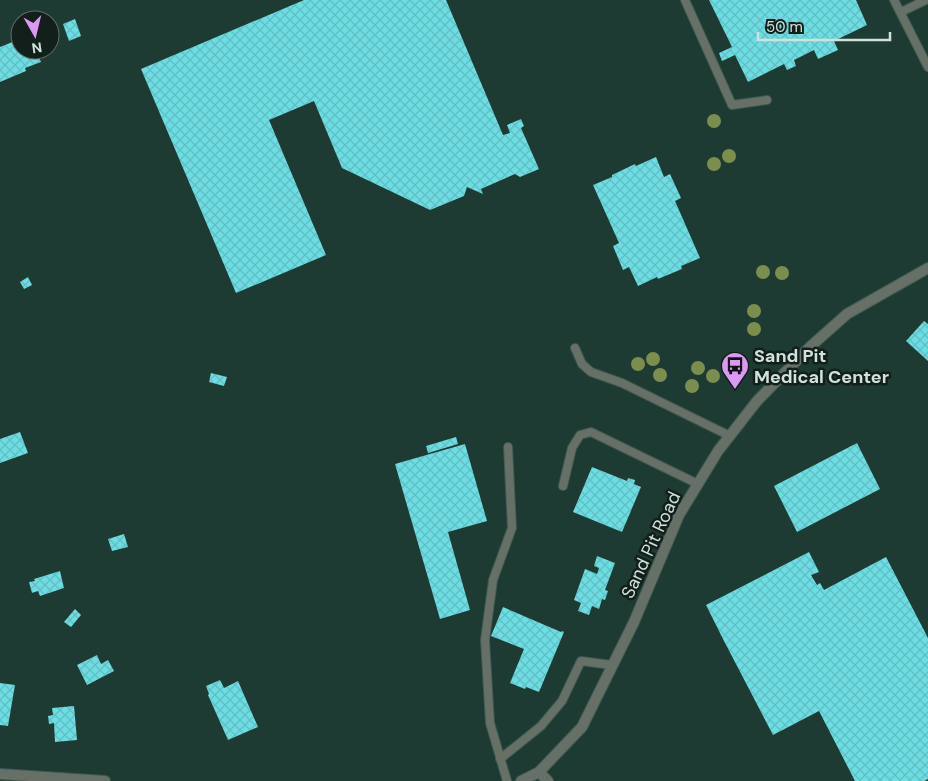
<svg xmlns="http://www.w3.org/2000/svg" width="928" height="781" viewBox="0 0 928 781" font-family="'DM Sans',sans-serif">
  <defs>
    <pattern id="building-cross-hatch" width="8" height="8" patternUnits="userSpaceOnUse" patternTransform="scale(1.25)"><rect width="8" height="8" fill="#6bdde3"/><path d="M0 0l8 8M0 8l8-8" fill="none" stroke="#62bec3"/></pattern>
  </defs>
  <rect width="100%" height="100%" fill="#1d3b32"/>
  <g fill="url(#building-cross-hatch)">
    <path d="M304,0H446L503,135L510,133L507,125L521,119L524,126L521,128L539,169L520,177L515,174L481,189L483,194L467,187L464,196L430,210L342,168L314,101L269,120L326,255L236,293L141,69Z"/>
    <path d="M709,0H856L867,25L834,41L838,50L818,59L814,50L794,60L796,66L787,70L784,64L748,82L735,55L722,61L719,53L732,47Z"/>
    <path d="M75,19L81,36L69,41L63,24Z"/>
    <path d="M20,39V50H36L41,62L25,68L26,71L0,82V47Z"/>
    <path d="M656,157L664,177L670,174L681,198L675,201L700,258L681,266L682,269L658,279L657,277L638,286L629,267L623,270L613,246L619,243L593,185L612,177V175L635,164L636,166Z"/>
    <path d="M28,277L32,285L24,289L20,282Z"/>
    <path d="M924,321L928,324V361L906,341Z"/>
    <path d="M211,373L227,377L224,386L209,382Z"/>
    <path d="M20,432L28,453L0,463V439Z"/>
    <path d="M456,437L458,444L428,453L426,446Z"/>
    <path d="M857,443L880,489L797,532L774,486Z"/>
    <path d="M465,444L487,521L448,532L470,610L440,619L395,464Z"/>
    <path d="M592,467L627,481L628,478L635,480L634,484L641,487L622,532L573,512Z"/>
    <path d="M124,534L128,547L112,551L108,539Z"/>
    <path d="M809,552L819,572L811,575L817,585L820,583L824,590L886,557L928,638V779L924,781H855L819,711L773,735L724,641L706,605Z"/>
    <path d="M597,556L615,563L605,590L608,591L605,600L602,599L599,609L592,606L589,615L578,611L581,603L574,600L585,569L597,574L599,568L594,566Z"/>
    <path d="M60,571L64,588L40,596L38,591L32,593L29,582L35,581L34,579Z"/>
    <path d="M503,607L561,632L562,631L564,632L539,692L526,687L525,689L510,683L524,649L491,636Z"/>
    <path d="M75,609L81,615L71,627L64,622Z"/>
    <path d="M97,655L101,664L108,660L114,671L87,685L77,665Z"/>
    <path d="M220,680L224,688L238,681L258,727L228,740L208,695L209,694L206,686Z"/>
    <path d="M0,683L15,685L8,726L0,725Z"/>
    <path d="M74,706L77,740L55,742L54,723L49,724L48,716L53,715L52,708Z"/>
  </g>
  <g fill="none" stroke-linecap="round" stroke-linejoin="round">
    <defs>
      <g id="lane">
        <path d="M685,0L732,105L767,100"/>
        <path d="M894,0L928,67"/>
        <path d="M901,12L926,0"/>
        <path d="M575,348L582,364L591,372L622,383L730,436"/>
        <path d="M563,486L572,448L580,435L591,432L698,484"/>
        <path d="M500,759L541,726L562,701L581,661L612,665"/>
        <path d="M507,781L490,723L485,640L493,580L512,528L508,447"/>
      </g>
      <g id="street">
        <path d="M539,772L548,781"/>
        <path d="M0,774L105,781"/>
        <path d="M521,781L539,772L582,727L634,622L679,515L718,451L757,401L811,346L847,314L928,268"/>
      </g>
    </defs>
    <use href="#lane" stroke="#3d5951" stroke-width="10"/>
    <use href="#street" stroke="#3d5951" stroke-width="12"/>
    <use href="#lane" stroke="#677066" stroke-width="8"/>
    <use href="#street" stroke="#677066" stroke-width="10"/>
  </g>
  <g fill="#7c8e4d">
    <circle cx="714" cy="121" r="7"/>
    <circle cx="729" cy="156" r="7"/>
    <circle cx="714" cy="164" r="7"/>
    <circle cx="763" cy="272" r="7"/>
    <circle cx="782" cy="273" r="7"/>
    <circle cx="754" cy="311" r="7"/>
    <circle cx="754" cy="329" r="7"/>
    <circle cx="653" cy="359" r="7"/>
    <circle cx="638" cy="364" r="7"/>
    <circle cx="698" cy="368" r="7"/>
    <circle cx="660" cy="375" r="7"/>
    <circle cx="713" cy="376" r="7"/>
    <circle cx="692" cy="386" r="7"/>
  </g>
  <defs>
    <symbol id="bus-pin" viewBox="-11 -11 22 30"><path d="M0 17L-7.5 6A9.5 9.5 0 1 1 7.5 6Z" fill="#dc99f4" stroke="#121f1b"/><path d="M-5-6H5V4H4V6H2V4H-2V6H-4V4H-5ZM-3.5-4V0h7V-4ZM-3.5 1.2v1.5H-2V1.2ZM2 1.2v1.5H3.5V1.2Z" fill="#111"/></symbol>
  </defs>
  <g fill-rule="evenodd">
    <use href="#bus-pin" x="719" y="350" width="32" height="43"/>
  </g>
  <g text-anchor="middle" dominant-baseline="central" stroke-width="5" stroke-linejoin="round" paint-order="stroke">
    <g font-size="18" font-weight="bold" fill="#d1e2dc" stroke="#121f1b" text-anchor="start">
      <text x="754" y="356">Sand Pit<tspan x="754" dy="21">Medical Center</tspan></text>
    </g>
    <g font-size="18" fill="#d1e2dc" stroke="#121f1b">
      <text transform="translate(651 545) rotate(-65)">Sand Pit Road</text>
    </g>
  </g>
  <g transform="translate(35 35) rotate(172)"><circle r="24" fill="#121f1b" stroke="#5e6d68"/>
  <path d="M0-4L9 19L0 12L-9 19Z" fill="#dc99f4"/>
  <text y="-8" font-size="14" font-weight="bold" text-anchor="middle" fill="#d1e2dc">N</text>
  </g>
  <path d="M758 32v8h132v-8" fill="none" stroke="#d1e2dc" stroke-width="2.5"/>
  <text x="766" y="32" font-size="15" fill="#d1e2dc" stroke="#121f1b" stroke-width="4" paint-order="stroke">50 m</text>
</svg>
